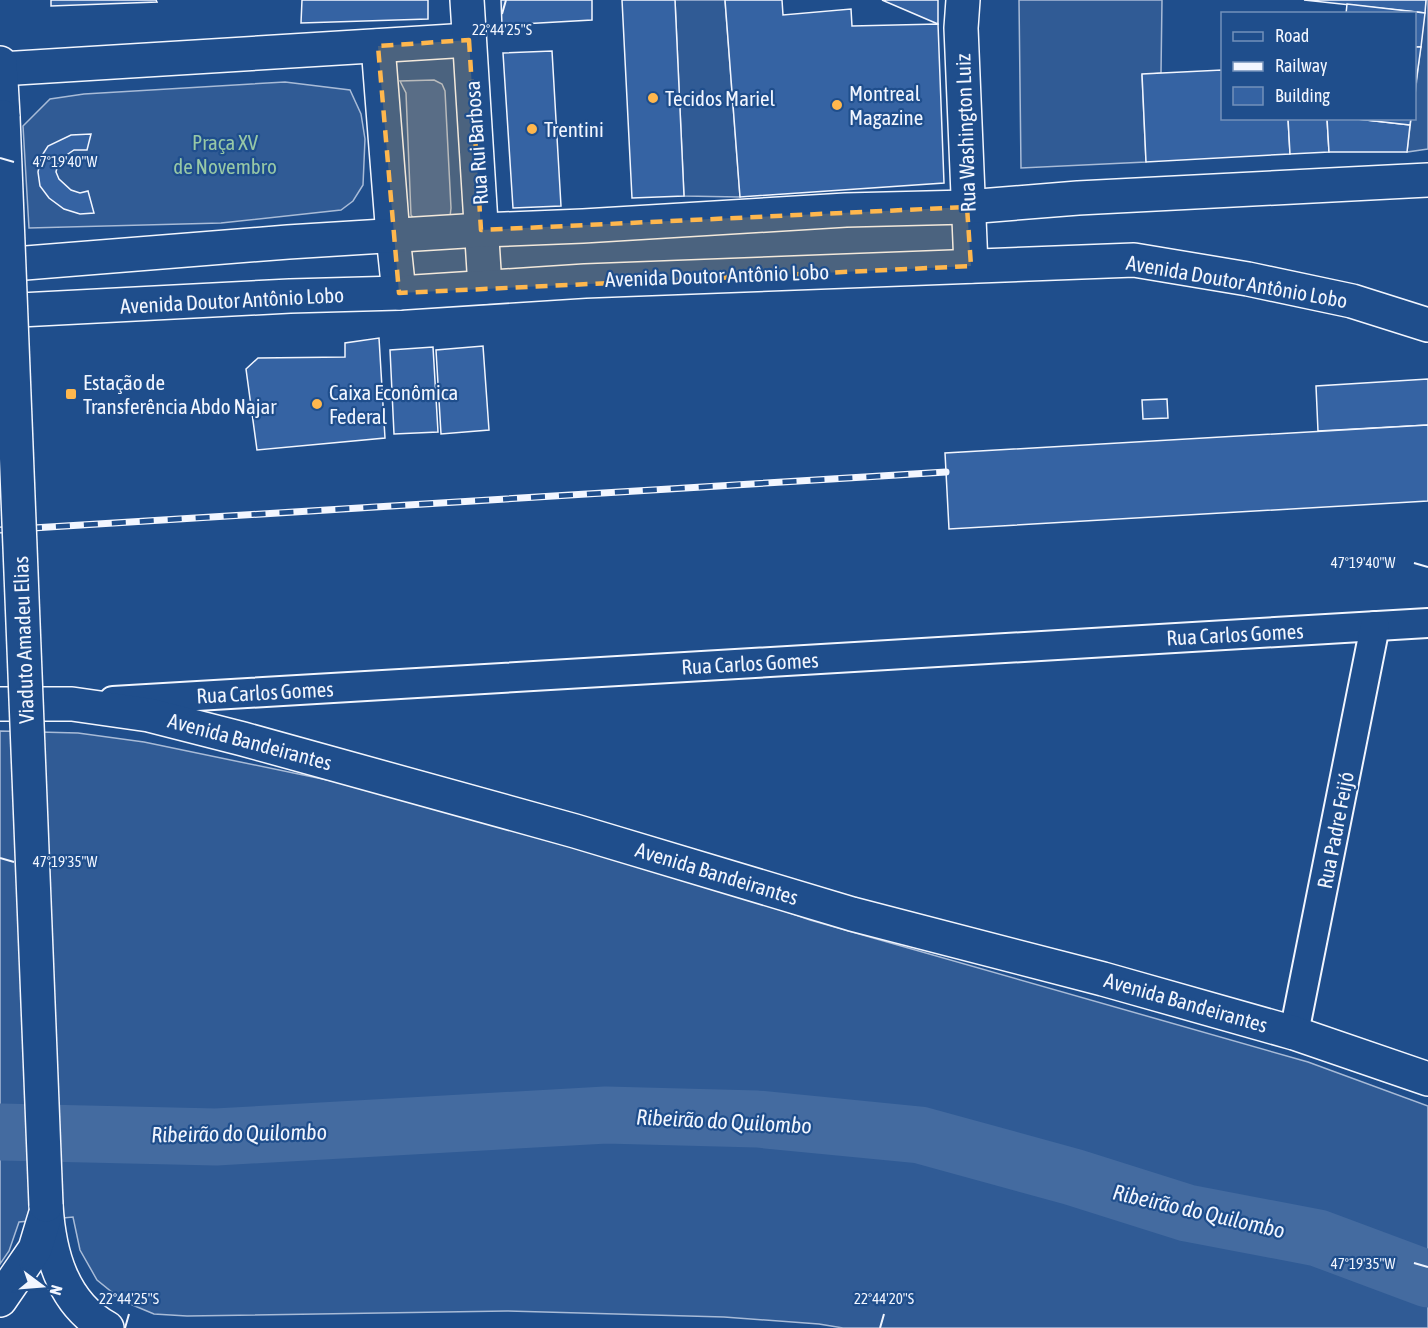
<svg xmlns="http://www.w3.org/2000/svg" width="1428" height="1328" viewBox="0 0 1428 1328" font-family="'Asap Condensed',sans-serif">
  <rect width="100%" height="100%" fill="#1f4e8c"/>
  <g fill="#305b95" stroke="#a8bbd7" stroke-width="1.5">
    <path d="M675,0H725L740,197L684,196Z"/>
    <path d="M1019,0H1162L1161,73L1142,75L1146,162L1021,168Z"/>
    <path d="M1426,0H1428V149L1407,152L1411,119L1414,118L1415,95Z"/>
    <path d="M434,80L442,84L445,91L451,208L450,217L422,229L411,215L406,93L400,81Z"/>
    <path d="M285,82L350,90L361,114L365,139L363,185L353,201L341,210L221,223L29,228L23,126L50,99L84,94Z"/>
    <path d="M0,731L78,733L144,742L404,796L609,850L810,920L1308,1062L1428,1106V1328H843L819,1324L724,1317L507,1311L187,1316L154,1314L123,1301L97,1280L80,1250L73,1217L19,1222L9,1251L0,1264Z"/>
  </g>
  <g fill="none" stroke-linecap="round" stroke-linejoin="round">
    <path stroke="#446ba0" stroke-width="57" d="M0,1132L216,1137L606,1115L757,1119L920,1135L1073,1177L1187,1213L1318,1238L1428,1279"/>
  </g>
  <g fill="#3563a3" stroke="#f2f6ff" stroke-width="1.5">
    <path d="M51,0H156L157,2L51,6Z"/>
    <path d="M302,0H428V19L301,23Z"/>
    <path d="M501,0H592V20L502,25Z"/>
    <path d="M622,0H675L684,196L632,198Z"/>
    <path d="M725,0H782L783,15L851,9L852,26L938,24L944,183L740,197Z"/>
    <path d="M882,0H938V24Z"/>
    <path d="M1304,0H1426L1425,13Z"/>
    <path d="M1347,4L1425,13L1421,47H1414V14H1346Z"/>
    <path d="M1414,47H1421L1416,82H1414Z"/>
    <path d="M552,51L561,206L513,208L503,53Z"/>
    <path d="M1222,70V118H1288L1290,154L1146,162L1142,74Z"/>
    <path d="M1288,118H1327L1329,152L1290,154Z"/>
    <path d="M1327,118H1348L1410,125L1407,152H1329Z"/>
    <path d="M1348,118H1411L1410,125Z"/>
    <path d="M91,134L87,150H74L65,156L58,163L56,172L59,179L71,190L80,193L88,191L94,213L80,214L64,209L49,198L40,186L38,172L41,157L48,146L71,135Z"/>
    <path d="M379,338L385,438L257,450L246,369L258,358L345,357V343Z"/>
    <path d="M483,346L489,430L441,434L436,350Z"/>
    <path d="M433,347L438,432L394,434L390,350Z"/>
    <path d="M1428,379V425L1318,431L1316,386Z"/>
    <path d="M1167,399L1168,418L1143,419L1142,400Z"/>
    <path d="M1428,425V501L949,529L945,453Z"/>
  </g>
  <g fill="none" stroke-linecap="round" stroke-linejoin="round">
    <defs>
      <g id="minor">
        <path d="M113,701L1428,623"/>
        <path d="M1294,1033L1375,626"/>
      </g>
      <g id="secondary">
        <path d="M378,46L393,236"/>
        <path d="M0,69L469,40"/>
      </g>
      <g id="primary">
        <path d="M467,0L485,287"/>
        <path d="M963,0L961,28L971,266"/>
        <path d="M0,63L3,117"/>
        <path d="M393,236L399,293"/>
        <path d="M0,265L288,242L481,230L583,226L846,210L967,207L1078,198L1428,180"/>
        <path d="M0,311L290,296L399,293L585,281L1134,260L1248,279L1352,301L1428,325"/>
        <path d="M0,704H72L149,715L243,739L575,831L852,914L1103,979L1294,1033L1428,1079"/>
        <path d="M46,1205C49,1253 62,1303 107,1328"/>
        <path d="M0,1300L35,1249L45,1216"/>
      </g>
    </defs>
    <use href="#minor" stroke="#f2f6ff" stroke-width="32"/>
    <use href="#secondary" stroke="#f2f6ff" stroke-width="36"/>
    <use href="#primary" stroke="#f2f6ff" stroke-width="36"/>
    <use href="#minor" stroke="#1f4e8c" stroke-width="28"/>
    <use href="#secondary" stroke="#1f4e8c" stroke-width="33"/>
    <use href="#primary" stroke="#1f4e8c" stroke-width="33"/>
    <defs>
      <path id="rail" d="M0,530L946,472"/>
    </defs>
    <use href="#rail" stroke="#f2f6ff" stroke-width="7"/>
    <use href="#rail" stroke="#1f4e8c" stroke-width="4.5" stroke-dasharray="14" stroke-linecap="butt"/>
    <defs>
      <path id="primary-bridge" d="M3,117L46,1205"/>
    </defs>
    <use href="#primary-bridge" stroke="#f2f6ff" stroke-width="36" stroke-linecap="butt"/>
    <use href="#primary-bridge" stroke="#1f4e8c" stroke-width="33"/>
  </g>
  <path fill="#ffb74d" fill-opacity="0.2" stroke="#ffb74d" stroke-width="4.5" stroke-dasharray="12 8" stroke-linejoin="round" d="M469,40L481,230L967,207L971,266L399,293L378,46Z"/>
  <path fill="none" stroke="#f2f6ff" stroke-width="2" d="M502,14L506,0M0,158L14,162M1414,563L1428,567M0,858L14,862M1414,1263L1428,1267M125,1328L129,1314M880,1328L884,1314"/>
  <g fill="#ffb74d" stroke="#1f4e8c" stroke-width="2">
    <circle cx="653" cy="98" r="6"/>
    <circle cx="837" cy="105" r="6"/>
    <circle cx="532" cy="129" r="6"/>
    <rect x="65" y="388" width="12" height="12" rx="3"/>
    <circle cx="317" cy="404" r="6"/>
  </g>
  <g text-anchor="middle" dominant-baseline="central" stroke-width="4.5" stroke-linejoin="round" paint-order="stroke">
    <g font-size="21" fill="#f2f6ff" stroke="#1f4e8c" text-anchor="start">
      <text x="849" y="93">Montreal<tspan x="849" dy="24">Magazine</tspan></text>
      <text x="665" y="98">Tecidos Mariel</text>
      <text x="544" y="129">Trentini</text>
      <text x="83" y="382">Estação de<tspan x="83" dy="24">Transferência Abdo Najar</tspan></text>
      <text x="329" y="392">Caixa Econômica<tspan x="329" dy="24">Federal</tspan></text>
    </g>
    <g font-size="21" fill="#f2f6ff" stroke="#1f4e8c">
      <text transform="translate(965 133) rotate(-92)">Rua Washington Luiz</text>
      <text transform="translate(476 143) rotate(-94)">Rua Rui Barbosa</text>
      <text transform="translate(717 275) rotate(-2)">Avenida Doutor Antônio Lobo</text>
      <text transform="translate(1237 281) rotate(10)">Avenida Doutor Antônio Lobo</text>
      <text transform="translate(232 300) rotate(-3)">Avenida Doutor Antônio Lobo</text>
      <text transform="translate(1235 634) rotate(-3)">Rua Carlos Gomes</text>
      <text transform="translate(23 640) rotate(-92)">Viaduto Amadeu Elias</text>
      <text transform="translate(750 663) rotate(-3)">Rua Carlos Gomes</text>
      <text transform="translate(265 692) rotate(-3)">Rua Carlos Gomes</text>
      <text transform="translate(250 741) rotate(15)">Avenida Bandeirantes</text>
      <text transform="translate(1335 830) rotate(-79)">Rua Padre Feijó</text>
      <text transform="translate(717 873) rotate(17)">Avenida Bandeirantes</text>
      <text transform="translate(1186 1002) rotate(16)">Avenida Bandeirantes</text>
    </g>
    <g font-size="21" fill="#97c8a6" stroke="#1f4e8c">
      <text x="225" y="142">Praça XV<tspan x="225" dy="24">de Novembro</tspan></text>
    </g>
    <g font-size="22" font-style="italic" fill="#f2f6ff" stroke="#1f4e8c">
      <text transform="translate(724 1121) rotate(3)">Ribeirão do Quilombo</text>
      <text transform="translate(239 1133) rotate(-1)">Ribeirão do Quilombo</text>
      <text transform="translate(1199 1211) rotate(13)">Ribeirão do Quilombo</text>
    </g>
  </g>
  <g font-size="15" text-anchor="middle" fill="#f2f6ff" stroke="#1f4e8c" stroke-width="4.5" stroke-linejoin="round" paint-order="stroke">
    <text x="502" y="35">22°44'25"S</text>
    <text x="65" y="167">47°19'40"W</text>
    <text x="1363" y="568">47°19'40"W</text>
    <text x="65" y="867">47°19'35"W</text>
    <text x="1363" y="1269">47°19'35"W</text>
    <text x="129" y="1304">22°44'25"S</text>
    <text x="884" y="1304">22°44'20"S</text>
  </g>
  <rect x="1221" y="12" width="195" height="108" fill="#1f4e8c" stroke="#7391ba" stroke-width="1.5"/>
  <rect x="1233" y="32" width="30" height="9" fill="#1f4e8c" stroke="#7391ba" stroke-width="1.5"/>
  <text x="1275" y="42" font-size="18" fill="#f2f6ff">Road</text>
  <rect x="1233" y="62" width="30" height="9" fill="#f2f6ff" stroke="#7391ba" stroke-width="1.5"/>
  <text x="1275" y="72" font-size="18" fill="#f2f6ff">Railway</text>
  <rect x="1233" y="87" width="30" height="18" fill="#3563a3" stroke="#7391ba" stroke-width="1.5"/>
  <text x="1275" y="102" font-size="18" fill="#f2f6ff">Building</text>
  <g transform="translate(42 1286) rotate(106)" stroke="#1f4e8c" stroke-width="4.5" paint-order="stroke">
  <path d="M0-4.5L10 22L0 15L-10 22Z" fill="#f2f6ff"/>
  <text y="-9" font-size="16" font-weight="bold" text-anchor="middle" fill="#f2f6ff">N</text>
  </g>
</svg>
